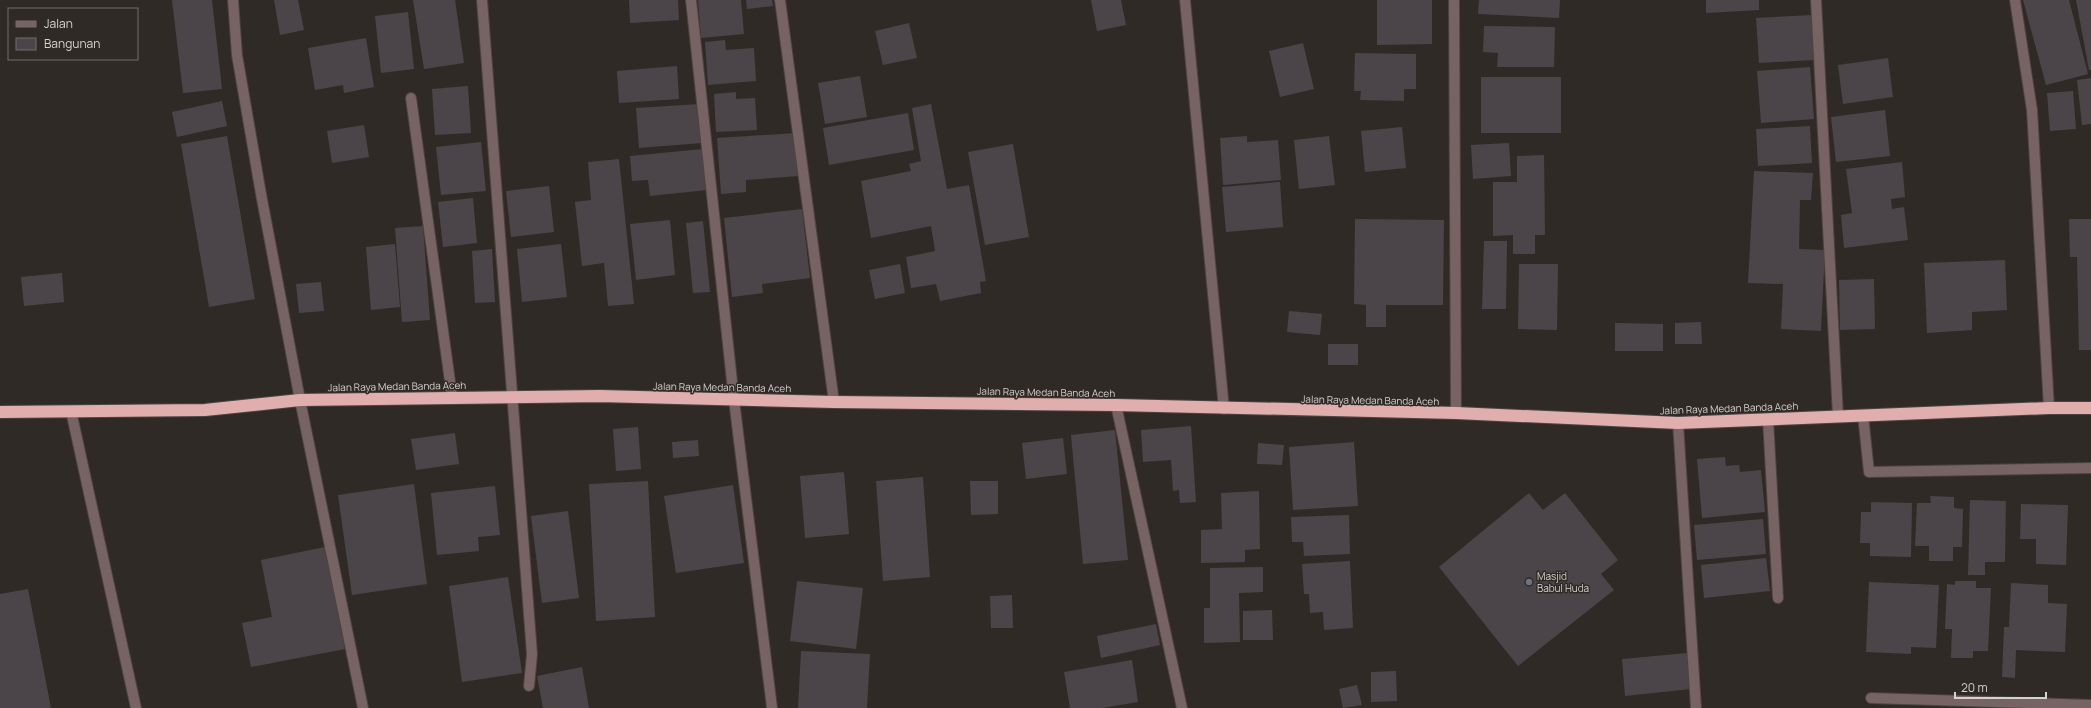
<svg xmlns="http://www.w3.org/2000/svg" width="2091" height="708" viewBox="0 0 2091 708" font-family="Manrope,sans-serif">
  <rect width="100%" height="100%" fill="#302a26"/>
  <g fill="#4b4549">
    <path d="M172,0H212L222,89L183,93Z"/>
    <path d="M274,0H298L304,30L280,35Z"/>
    <path d="M413,0H455L464,63L424,69Z"/>
    <path d="M629,0H678L679,20L630,23Z"/>
    <path d="M698,0H741L744,34L701,38Z"/>
    <path d="M746,0H772L773,6L747,9Z"/>
    <path d="M1091,0H1121L1126,25L1097,31Z"/>
    <path d="M1377,0H1432V44L1377,45Z"/>
    <path d="M1479,0H1560L1559,18L1478,14Z"/>
    <path d="M1706,0H1759V10L1706,13Z"/>
    <path d="M2023,0H2069L2088,74L2046,85Z"/>
    <path d="M2076,0H2091V70H2089Z"/>
    <path d="M408,12L414,69L381,73L375,16Z"/>
    <path d="M1812,15L1814,60L1759,63L1756,18Z"/>
    <path d="M909,23L917,58L883,65L875,31Z"/>
    <path d="M1484,26L1555,27L1554,67H1497L1498,53L1483,52Z"/>
    <path d="M366,38L374,87L344,93L343,85L315,90L308,48Z"/>
    <path d="M725,40L726,50L754,48L756,81L708,85L705,42Z"/>
    <path d="M1303,43L1314,89L1280,97L1269,51Z"/>
    <path d="M1355,53L1416,54V89H1404V101L1360,100L1361,91H1354Z"/>
    <path d="M1888,58L1893,97L1843,104L1838,65Z"/>
    <path d="M677,66L679,99L619,103L617,71Z"/>
    <path d="M1810,67L1814,119L1761,123L1757,71Z"/>
    <path d="M860,76L867,117L825,124L818,83Z"/>
    <rect x="1481" y="77" width="80" height="56"/>
    <path d="M2091,78V124L2082,125L2077,80Z"/>
    <path d="M468,86L471,133L435,135L432,89Z"/>
    <path d="M2073,91L2076,129L2050,131L2047,93Z"/>
    <path d="M736,92V99L755,98L757,130L716,132L714,94Z"/>
    <path d="M222,101L227,126L177,137L172,112Z"/>
    <path d="M699,104L702,143L639,148L636,108Z"/>
    <path d="M931,104L947,189L969,185L986,281L980,282L981,293L940,301L936,284L911,288L906,257L935,251L931,226L871,238L861,181L911,171L909,164L921,161L912,108Z"/>
    <path d="M1885,110L1890,156L1836,162L1831,117Z"/>
    <path d="M908,113L914,150L829,165L823,128Z"/>
    <path d="M364,125L369,157L332,163L327,131Z"/>
    <path d="M1810,126L1812,163L1758,166L1756,129Z"/>
    <path d="M1402,127L1406,168L1365,172L1361,131Z"/>
    <path d="M797,133L799,176L746,180V192L721,194L717,138Z"/>
    <path d="M227,136L255,299L209,307L181,144Z"/>
    <path d="M1247,136V142L1278,140L1281,180L1223,185L1220,138Z"/>
    <path d="M1329,136L1335,185L1299,189L1294,140Z"/>
    <path d="M481,142L486,191L441,195L436,147Z"/>
    <path d="M1509,143L1511,176L1473,179L1471,145Z"/>
    <path d="M1013,144L1029,237L985,245L968,152Z"/>
    <path d="M703,149L707,190L650,196L648,180L632,181L630,156Z"/>
    <path d="M1544,155L1545,235H1535V254H1513V235L1493,236V182H1517V156Z"/>
    <path d="M619,159L634,304L608,306L604,263L582,266L575,202L591,200L588,162Z"/>
    <path d="M1902,162L1905,197L1891,199L1892,209L1904,207L1908,240L1844,248L1841,215L1852,213L1846,169Z"/>
    <path d="M1754,171L1813,173L1811,200H1800L1799,249L1825,250L1821,331L1781,329L1783,284L1748,283Z"/>
    <path d="M1280,182L1283,227L1226,232L1222,187Z"/>
    <path d="M549,186L554,232L511,237L506,191Z"/>
    <path d="M473,198L477,243L443,247L438,202Z"/>
    <path d="M802,209L810,278L762,284L763,293L732,297L724,218Z"/>
    <path d="M1355,219L1444,220L1443,305H1386V327H1366V305L1354,304Z"/>
    <path d="M2069,219H2091V350H2079L2077,257H2070Z"/>
    <path d="M670,220L675,275L636,280L630,224Z"/>
    <path d="M703,221L710,292L693,293L686,223Z"/>
    <path d="M423,226L430,320L402,322L395,228Z"/>
    <path d="M1484,241H1507L1506,309H1482Z"/>
    <path d="M395,244L400,307L371,310L366,247Z"/>
    <path d="M561,244L567,297L522,302L517,249Z"/>
    <path d="M492,249L495,302L475,303L472,251Z"/>
    <path d="M2005,260L2007,310L1972,312V330L1927,333L1924,263Z"/>
    <path d="M900,264L905,293L875,299L869,270Z"/>
    <path d="M1519,264H1558L1557,330L1518,329Z"/>
    <path d="M62,273L64,302L24,306L21,277Z"/>
    <path d="M1874,279L1875,329L1840,330L1839,280Z"/>
    <path d="M321,282L324,311L299,313L296,284Z"/>
    <path d="M1289,311L1322,314L1320,335L1287,332Z"/>
    <path d="M1701,322L1702,344H1675V323Z"/>
    <path d="M1615,323L1663,324V351H1615Z"/>
    <rect x="1328" y="344" width="30" height="21"/>
    <path d="M1191,426L1196,502L1180,503L1179,490L1173,491L1171,460L1143,462L1141,430Z"/>
    <path d="M638,427L641,469L616,471L613,429Z"/>
    <path d="M1115,430L1128,560L1083,564L1071,435Z"/>
    <path d="M455,433L459,464L416,470L411,439Z"/>
    <path d="M1063,438L1067,474L1026,479L1022,443Z"/>
    <path d="M698,440L699,456L673,458L672,442Z"/>
    <path d="M1354,442L1358,506L1293,510L1289,447Z"/>
    <path d="M1258,443L1284,445L1282,465L1257,464Z"/>
    <path d="M1725,457L1726,466L1739,465L1740,472L1761,470L1765,512L1702,518L1697,459Z"/>
    <path d="M844,472L849,534L805,538L800,476Z"/>
    <path d="M923,477L930,577L883,581L876,481Z"/>
    <path d="M648,481L655,617L596,621L589,484Z"/>
    <path d="M970,481H998V514L971,515Z"/>
    <path d="M414,484L427,584L352,595L338,495Z"/>
    <path d="M733,485L744,563L676,573L664,496Z"/>
    <path d="M495,486L500,535L478,537L479,551L437,555L431,493Z"/>
    <path d="M1259,491L1260,549L1245,550V562L1201,563V530L1222,529L1221,493Z"/>
    <path d="M1529,493L1543,510L1565,493L1618,560L1601,574L1614,590L1518,666L1439,567Z"/>
    <path d="M1930,496L1954,497V508L1963,509L1962,547H1953V561H1929V546H1915L1917,503H1931Z"/>
    <path d="M1970,500L2006,501L2005,562H1985V575H1968Z"/>
    <path d="M1871,502L1912,503L1911,557L1870,556V543H1860L1861,512H1871Z"/>
    <path d="M2021,504L2068,505L2066,565L2036,564V539H2020Z"/>
    <path d="M568,511L579,598L542,603L531,516Z"/>
    <path d="M1349,515L1350,554L1304,556L1303,542H1292L1291,517Z"/>
    <path d="M1763,519L1766,554L1697,560L1694,525Z"/>
    <path d="M325,547L345,649L251,667L242,623L272,617L261,560Z"/>
    <path d="M1766,558L1770,591L1704,598L1701,565Z"/>
    <path d="M1350,561L1353,628L1324,630L1323,612L1310,613L1309,594H1304L1302,564Z"/>
    <path d="M1263,567V592L1239,593L1240,642L1204,643V608H1210V568Z"/>
    <path d="M508,577L522,673L462,682L449,586Z"/>
    <path d="M797,581L863,588L856,649L790,641Z"/>
    <path d="M1955,581H1976V588H1991L1988,651H1973V658H1951L1952,629H1945L1947,584L1955,585Z"/>
    <path d="M1869,582L1939,585L1936,648L1911,647V654L1866,652Z"/>
    <path d="M2011,583L2048,585V603L2067,604L2065,652L2016,650L2015,678L2002,677L2004,627H2009Z"/>
    <path d="M28,589L51,708H0V594Z"/>
    <path d="M1012,595L1013,628H991L990,596Z"/>
    <path d="M1272,610L1273,640H1243V611Z"/>
    <path d="M1156,624L1160,645L1101,658L1097,636Z"/>
    <path d="M801,651L870,654L867,708H798Z"/>
    <path d="M1688,653L1691,689L1625,696L1622,659Z"/>
    <path d="M1132,660L1138,702L1102,708H1070L1064,672Z"/>
    <path d="M582,667L589,708H543L537,676Z"/>
    <path d="M1396,671L1397,701L1371,702V672Z"/>
    <path d="M1357,685L1362,705L1343,708L1339,689Z"/>
  </g>
  <g fill="none" stroke-linecap="round" stroke-linejoin="round">
    <defs>
      <g id="minor">
        <path d="M233,0L237,55L261,194L300,400L363,708"/>
        <path d="M482,0L532,654L529,686"/>
        <path d="M691,0L734,400L772,708"/>
        <path d="M780,0L834,402"/>
        <path d="M1185,0L1224,409"/>
        <path d="M1454,0L1456,413"/>
        <path d="M1816,0L1838,416"/>
        <path d="M2015,0L2032,110L2049,408"/>
        <path d="M411,98L452,396"/>
        <path d="M1116,405L1182,708"/>
        <path d="M71,411L136,708"/>
        <path d="M1863,415L1869,472L2091,468"/>
        <path d="M1768,419L1778,598"/>
        <path d="M1678,423L1696,708"/>
        <path d="M1871,698L2091,705"/>
      </g>
      <path id="highway" d="M0,412L205,410L300,400L600,396L834,402L1116,405L1456,413L1678,423L2049,408H2091"/>
    </defs>
    <use href="#minor" stroke="#4b4541" stroke-width="12"/>
    <use href="#highway" stroke="#4b4541" stroke-width="14"/>
    <use href="#minor" stroke="#776363" stroke-width="10"/>
    <use href="#highway" stroke="#e1aeae" stroke-width="12"/>
  </g>
  <circle fill="#6b7280" stroke="#302a26" stroke-width="1.5" cx="1529" cy="582" r="4"/>
  <g text-anchor="middle" dominant-baseline="central" stroke-width="3" stroke-linejoin="round" paint-order="stroke">
    <g font-size="10" fill="#d6d2cf" stroke="#302a26">
      <text transform="translate(397 386) rotate(-1)">Jalan Raya Medan Banda Aceh</text>
      <text transform="translate(722 387) rotate(1)">Jalan Raya Medan Banda Aceh</text>
      <text transform="translate(1046 392) rotate(1)">Jalan Raya Medan Banda Aceh</text>
      <text transform="translate(1370 400) rotate(1)">Jalan Raya Medan Banda Aceh</text>
      <text transform="translate(1729 408) rotate(-2)">Jalan Raya Medan Banda Aceh</text>
    </g>
    <g font-size="10" fill="#d6d2cf" stroke="#302a26" text-anchor="start">
      <text x="1537" y="576">Masjid<tspan x="1537" dy="12">Babul Huda</tspan></text>
    </g>
  </g>
  <rect x="8" y="8" width="130" height="52" fill="#302a26" stroke="#726d6a"/>
  <rect x="16" y="21" width="20" height="6" fill="#776363" stroke="#726d6a"/>
  <text x="44" y="28" font-size="12" fill="#d6d2cf">Jalan</text>
  <rect x="16" y="38" width="20" height="12" fill="#4b4549" stroke="#726d6a"/>
  <text x="44" y="48" font-size="12" fill="#d6d2cf">Bangunan</text>
  <path d="M1955 692v6h91v-6" fill="none" stroke="#d6d2cf" stroke-width="2"/>
  <text x="1961" y="692" font-size="12" fill="#d6d2cf" stroke="#302a26" stroke-width="3" paint-order="stroke">20 m</text>
</svg>
